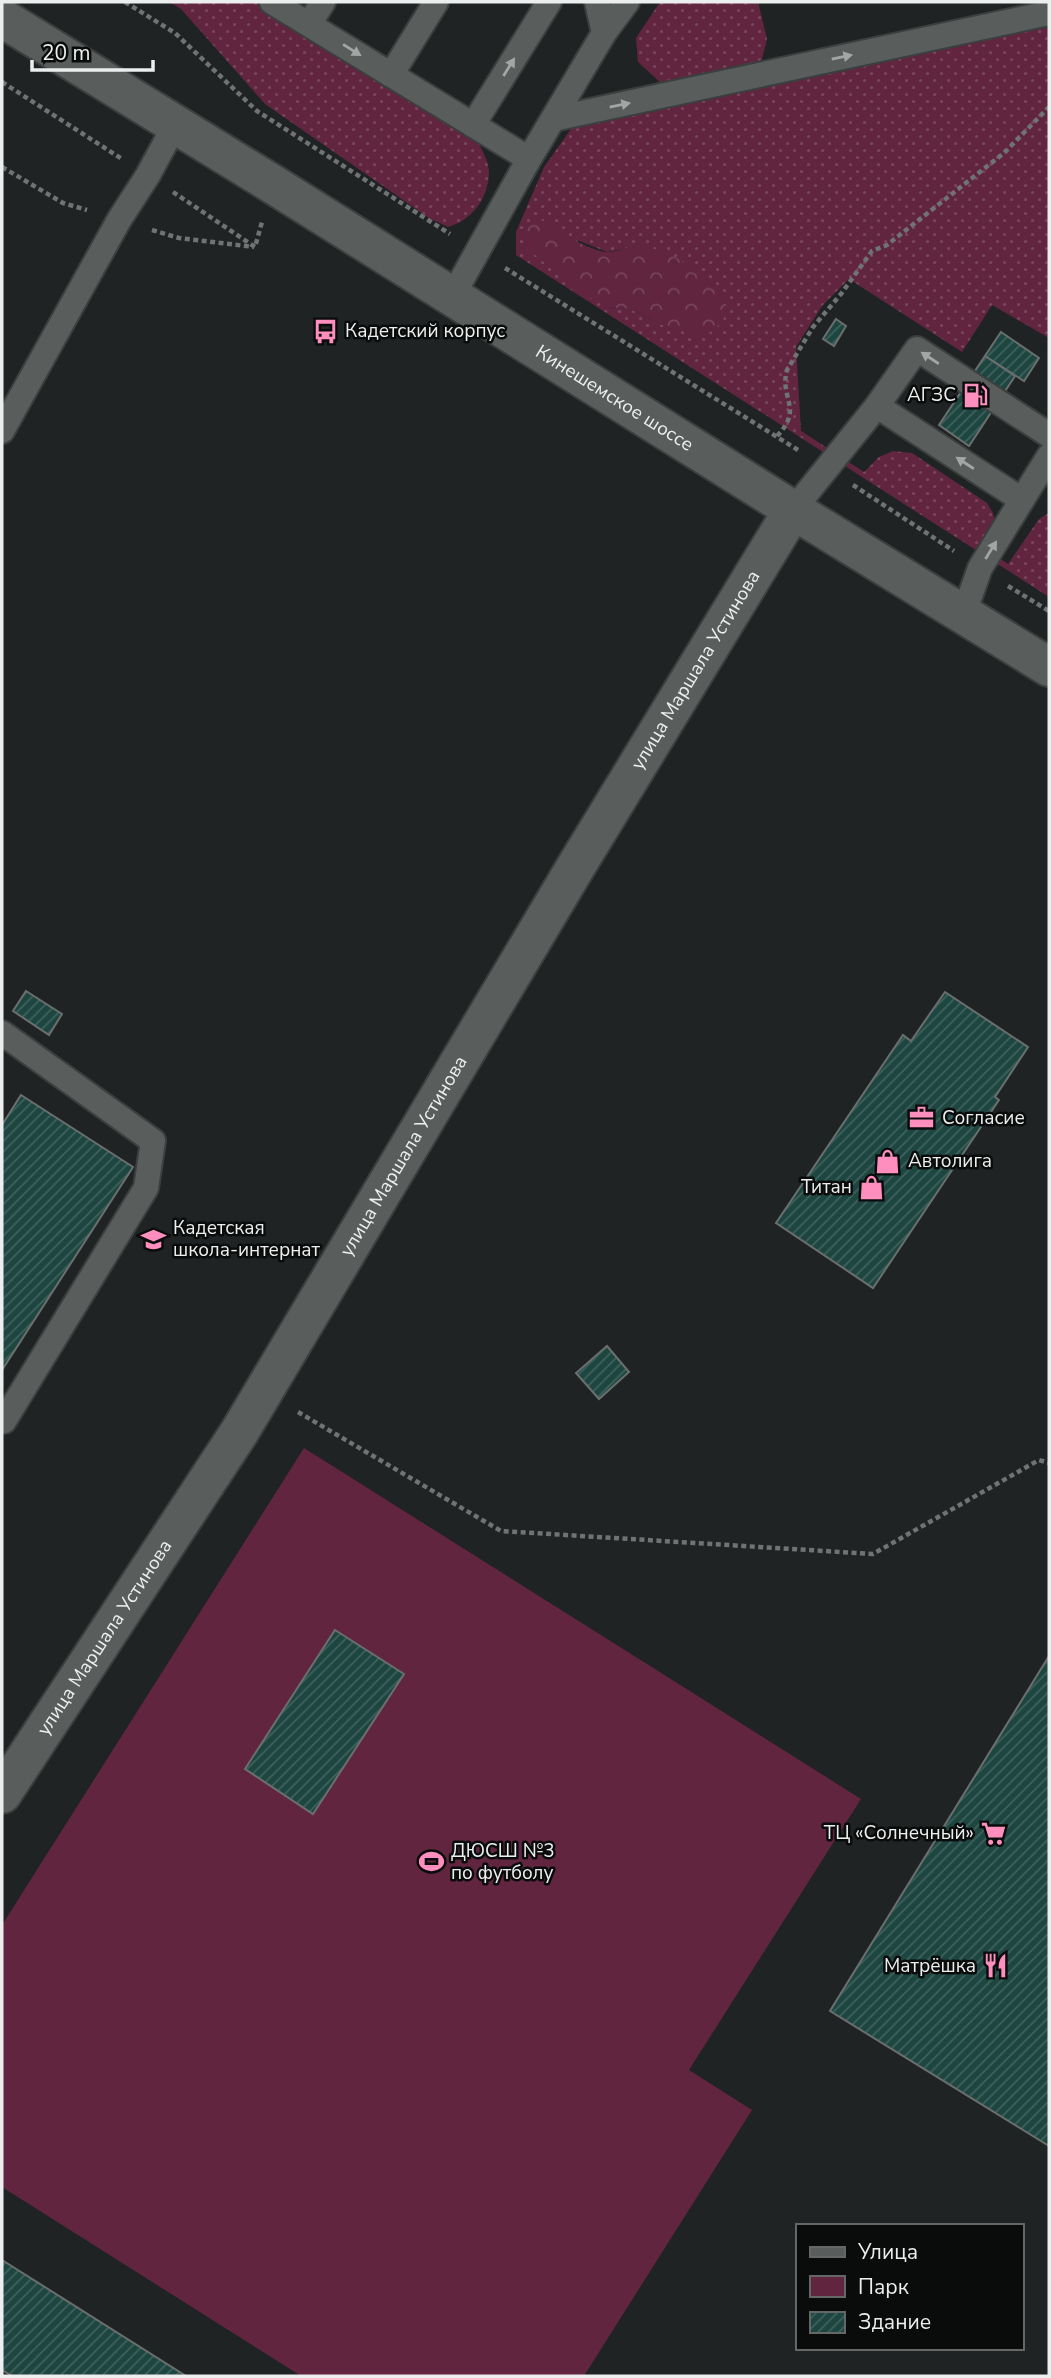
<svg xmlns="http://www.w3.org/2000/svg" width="1051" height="2378" viewBox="0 0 1051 2378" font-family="'Nunito Sans',sans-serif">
  <defs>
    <pattern id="grass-dots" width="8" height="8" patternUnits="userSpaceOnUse" patternTransform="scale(1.75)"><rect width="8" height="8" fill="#612540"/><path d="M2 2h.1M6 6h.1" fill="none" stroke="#78455c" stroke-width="1.8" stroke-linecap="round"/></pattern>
    <pattern id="forest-crowns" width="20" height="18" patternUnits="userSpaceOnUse" patternTransform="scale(1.75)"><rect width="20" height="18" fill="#612540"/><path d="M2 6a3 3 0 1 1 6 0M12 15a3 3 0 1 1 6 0" fill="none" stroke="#78455c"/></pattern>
    <pattern id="building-hatch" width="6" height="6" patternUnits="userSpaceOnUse" patternTransform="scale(1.75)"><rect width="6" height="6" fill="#1e4641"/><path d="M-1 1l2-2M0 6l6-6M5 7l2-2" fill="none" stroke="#3f615d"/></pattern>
  </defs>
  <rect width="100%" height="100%" fill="#1f2323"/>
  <g fill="url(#grass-dots)" fill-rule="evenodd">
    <path d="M170,2H257L475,137C481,148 489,161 489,173C488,199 472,220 448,227L429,218L265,104L181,9Z"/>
    <path d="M660,2H758L767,39L762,59L749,70L663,85L638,62L636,38Z"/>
    <path d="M1049,22V338L992,305L962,352L849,279L822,306L796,347L801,431L864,472L879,457L893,451L912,453L987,503L993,513L996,529L984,548L1008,564L1039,519L1049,513V597L516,255V232L544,167L571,129L591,118ZM577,240L607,252L637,246L662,325L630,309L607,307Z"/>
  </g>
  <path fill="url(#forest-crowns)" d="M533,215C555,228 580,247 605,252C615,253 627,246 637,246C675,248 703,275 726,302L723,322L705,336L662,325L630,309L607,307L589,297L527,249V230Z"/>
  <path fill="#612540" d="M304,1448L861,1799L689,2070L752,2110L584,2376H301L2,2187V1925Z"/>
  <g fill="url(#building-hatch)" stroke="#6a6f6e" stroke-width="2">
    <path d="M836,319L846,326L834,346L823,339Z"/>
    <path d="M1001,332L1039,358L1024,381L985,356Z"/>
    <path d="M985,356L1015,376L969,446L939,425Z"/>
    <path d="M26,991L62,1014L49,1035L13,1011Z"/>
    <path d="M945,992L1028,1047L995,1097L999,1100L873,1288L776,1223L903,1035L911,1041Z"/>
    <path d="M21,1095L133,1167L2,1370V1125Z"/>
    <path d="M607,1346L629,1372L599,1399L576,1373Z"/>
    <path d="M335,1630L404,1674L313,1814L245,1769Z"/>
    <path d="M1049,1656V2146L830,2011Z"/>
    <path d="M2,2260L186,2376H12L2,2370Z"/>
  </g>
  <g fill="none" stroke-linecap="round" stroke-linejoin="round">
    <defs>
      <g id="lane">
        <path d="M272,2L529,159"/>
        <path d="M597,2L604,33"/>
        <path d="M309,24L323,2"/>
        <path d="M391,75L436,2"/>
        <path d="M553,119L1049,13"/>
        <path d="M473,125L549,2"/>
        <path d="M452,297L529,159L604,33L627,2"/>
        <path d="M877,406L1022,500"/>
        <path d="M2,431L119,220L148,175L175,125"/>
        <path d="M793,510L877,406L917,349L1049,435"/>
        <path d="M964,613L980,568L1049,456"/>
        <path d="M2,1033L153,1141L146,1188L4,1421"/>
      </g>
      <g id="secondary">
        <path id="s1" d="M2,18L274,185L793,510L1049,667"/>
        <path id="s2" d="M2,1794L240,1431L575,868L793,510"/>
      </g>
    </defs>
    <use href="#lane" stroke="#3b3f3e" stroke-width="28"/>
    <use href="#secondary" stroke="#3b3f3e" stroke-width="42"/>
    <g stroke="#6f7373" stroke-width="4.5" stroke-dasharray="5 3.5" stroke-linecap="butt">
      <path d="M125,2L175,33L257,111L450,234"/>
      <path d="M2,82L122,159"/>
      <path d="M2,167L63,203L87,210"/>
      <path d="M173,192L255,247L262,222"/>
      <path d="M152,230L179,238L254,247"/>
      <path d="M505,268L798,450"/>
      <path d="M777,436C804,408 779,399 787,370L813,327L841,294L872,251L887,245L1004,153L1049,107"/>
      <path d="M853,485L954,551"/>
      <path d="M1008,586L1049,611"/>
      <path d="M298,1412L501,1531L873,1554L1039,1460L1049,1463"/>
    </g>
    <use href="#lane" stroke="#595e5d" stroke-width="24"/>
    <use href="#secondary" stroke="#595e5d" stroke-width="38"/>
  </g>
  <defs><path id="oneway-solid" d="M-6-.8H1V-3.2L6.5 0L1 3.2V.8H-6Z" transform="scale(1.75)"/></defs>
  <g fill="#a3a6a6">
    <use href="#oneway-solid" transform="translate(352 50) rotate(32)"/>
    <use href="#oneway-solid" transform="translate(842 57) rotate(-12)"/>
    <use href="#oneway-solid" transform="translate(509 67) rotate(-58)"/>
    <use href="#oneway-solid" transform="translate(620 105) rotate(-12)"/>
    <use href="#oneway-solid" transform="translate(930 358) rotate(-147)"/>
    <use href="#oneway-solid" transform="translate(965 463) rotate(-147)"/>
    <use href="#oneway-solid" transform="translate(991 550) rotate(-58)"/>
  </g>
  <defs>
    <symbol id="bus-bare" viewBox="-9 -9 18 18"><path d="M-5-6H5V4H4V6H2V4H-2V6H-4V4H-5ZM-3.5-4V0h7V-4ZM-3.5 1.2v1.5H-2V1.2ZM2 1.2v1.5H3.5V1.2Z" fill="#fe8ebd" stroke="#0a0c0c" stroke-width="2.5" paint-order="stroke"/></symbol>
    <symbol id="fuel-bare" viewBox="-9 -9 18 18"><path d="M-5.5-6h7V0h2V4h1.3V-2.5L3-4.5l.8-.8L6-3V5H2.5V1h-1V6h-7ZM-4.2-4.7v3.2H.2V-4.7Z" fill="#fe8ebd" stroke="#0a0c0c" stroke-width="2.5" paint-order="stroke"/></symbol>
    <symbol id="office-bare" viewBox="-9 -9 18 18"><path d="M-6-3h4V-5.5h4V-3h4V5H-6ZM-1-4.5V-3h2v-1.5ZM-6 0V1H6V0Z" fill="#fe8ebd" stroke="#0a0c0c" stroke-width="2.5" paint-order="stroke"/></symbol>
    <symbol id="shop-bare" viewBox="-9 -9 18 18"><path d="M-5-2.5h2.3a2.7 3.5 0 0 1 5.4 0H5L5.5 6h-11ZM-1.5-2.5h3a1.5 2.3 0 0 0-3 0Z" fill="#fe8ebd" stroke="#0a0c0c" stroke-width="2.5" paint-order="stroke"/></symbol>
    <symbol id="school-bare" viewBox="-9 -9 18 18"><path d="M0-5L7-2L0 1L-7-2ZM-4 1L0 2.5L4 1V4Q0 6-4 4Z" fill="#fe8ebd" stroke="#0a0c0c" stroke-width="2.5" paint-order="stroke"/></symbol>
    <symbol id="supermarket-bare" viewBox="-9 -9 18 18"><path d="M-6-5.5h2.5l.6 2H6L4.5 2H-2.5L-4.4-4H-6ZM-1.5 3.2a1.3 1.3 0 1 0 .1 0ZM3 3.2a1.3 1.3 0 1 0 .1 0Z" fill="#fe8ebd" stroke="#0a0c0c" stroke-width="2.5" paint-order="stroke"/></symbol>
    <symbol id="stadium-bare" viewBox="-9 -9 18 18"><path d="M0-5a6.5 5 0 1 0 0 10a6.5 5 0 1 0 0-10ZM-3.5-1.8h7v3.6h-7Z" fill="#fe8ebd" stroke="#0a0c0c" stroke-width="2.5" paint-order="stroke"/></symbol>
    <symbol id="restaurant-bare" viewBox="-9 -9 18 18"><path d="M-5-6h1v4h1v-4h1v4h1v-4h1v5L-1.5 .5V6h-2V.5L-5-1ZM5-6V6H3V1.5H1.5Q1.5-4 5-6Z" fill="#fe8ebd" stroke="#0a0c0c" stroke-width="2.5" paint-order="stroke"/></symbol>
  </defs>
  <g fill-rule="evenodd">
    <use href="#bus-bare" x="308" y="314" width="35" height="35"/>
    <use href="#fuel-bare" x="958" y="378" width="35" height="35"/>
    <use href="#office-bare" x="904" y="1100" width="35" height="35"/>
    <use href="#shop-bare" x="870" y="1144" width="35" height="35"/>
    <use href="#shop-bare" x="854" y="1170" width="35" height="35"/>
    <use href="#school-bare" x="136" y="1222" width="35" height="35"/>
    <use href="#supermarket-bare" x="976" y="1816" width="35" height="35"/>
    <use href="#stadium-bare" x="414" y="1844" width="35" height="35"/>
    <use href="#restaurant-bare" x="978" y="1948" width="35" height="35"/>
  </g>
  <g text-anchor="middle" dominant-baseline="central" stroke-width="5" stroke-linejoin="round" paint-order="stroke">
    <g font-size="19" fill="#edefef" stroke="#0a0c0c" text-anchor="start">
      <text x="345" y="331">Кадетский корпус</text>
      <text x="956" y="395" text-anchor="end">АГЗС</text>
      <text x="942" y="1118">Согласие</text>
      <text x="908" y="1161">Автолига</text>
      <text x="852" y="1187" text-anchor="end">Титан</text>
      <text x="173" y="1228">Кадетская<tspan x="173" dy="22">школа-интернат</tspan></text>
      <text x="974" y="1833" text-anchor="end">ТЦ «Солнечный»</text>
      <text x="451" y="1851">ДЮСШ №3<tspan x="451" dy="22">по футболу</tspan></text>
      <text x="976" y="1966" text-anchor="end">Матрёшка</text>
    </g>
    <g font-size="19" fill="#edefef" stroke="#0a0c0c">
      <text stroke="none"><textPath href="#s1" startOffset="721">Кинешемское шоссе</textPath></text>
      <text stroke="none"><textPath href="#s2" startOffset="1321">улица Маршала Устинова</textPath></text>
      <text stroke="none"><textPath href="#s2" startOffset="754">улица Маршала Устинова</textPath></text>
      <text stroke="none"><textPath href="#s2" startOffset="187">улица Маршала Устинова</textPath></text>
    </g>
  </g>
  <rect width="1051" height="2378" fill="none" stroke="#edefef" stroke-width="7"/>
  <rect x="796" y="2224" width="228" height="126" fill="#0a0c0c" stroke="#656767" stroke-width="2"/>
  <rect x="810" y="2247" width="35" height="10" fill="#595e5d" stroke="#656767" stroke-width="2"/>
  <text x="858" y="2259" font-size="21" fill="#edefef">Улица</text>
  <rect x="810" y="2276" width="35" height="21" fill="#612540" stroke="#656767" stroke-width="2"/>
  <text x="858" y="2294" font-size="21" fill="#edefef">Парк</text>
  <rect x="810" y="2312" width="35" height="21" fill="url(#building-hatch)" stroke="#656767" stroke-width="2"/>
  <text x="858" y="2329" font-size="21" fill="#edefef">Здание</text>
  <path d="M32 60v10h121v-10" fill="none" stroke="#edefef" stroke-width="3.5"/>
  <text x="42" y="60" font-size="21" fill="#edefef" stroke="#0a0c0c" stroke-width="5" paint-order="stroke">20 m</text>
</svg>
